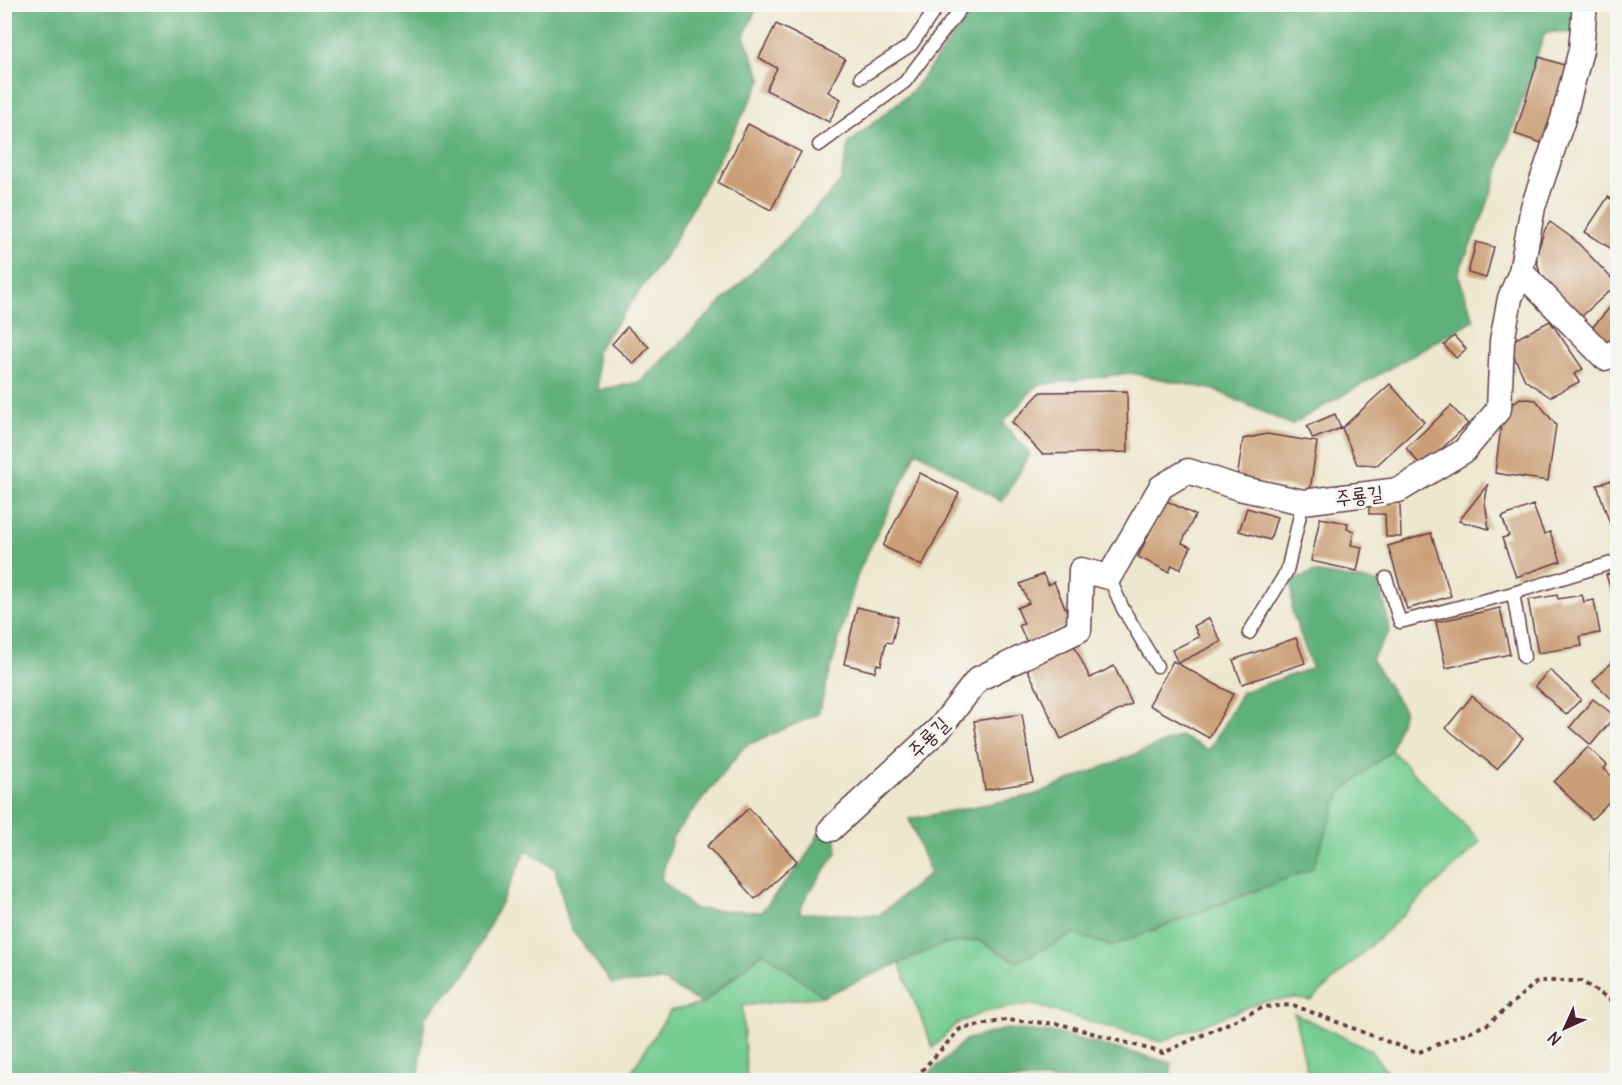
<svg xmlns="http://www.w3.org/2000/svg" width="1622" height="1085" viewBox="0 0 1622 1085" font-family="Delius,'Poor Story',sans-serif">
  <rect width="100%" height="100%" fill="#f6f6f2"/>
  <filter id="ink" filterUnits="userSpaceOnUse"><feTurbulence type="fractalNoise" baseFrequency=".0167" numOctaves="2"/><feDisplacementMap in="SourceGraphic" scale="12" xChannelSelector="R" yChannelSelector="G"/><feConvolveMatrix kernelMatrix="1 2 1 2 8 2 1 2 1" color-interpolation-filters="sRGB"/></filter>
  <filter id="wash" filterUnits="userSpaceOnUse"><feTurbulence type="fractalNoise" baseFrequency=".008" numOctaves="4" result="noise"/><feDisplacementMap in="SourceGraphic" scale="24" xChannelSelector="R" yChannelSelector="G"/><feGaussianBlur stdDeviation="1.35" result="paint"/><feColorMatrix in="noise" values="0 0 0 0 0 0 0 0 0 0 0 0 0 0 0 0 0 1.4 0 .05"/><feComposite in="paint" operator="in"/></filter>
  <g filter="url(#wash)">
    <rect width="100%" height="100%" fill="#eee7cf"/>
    <g fill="#74cc91" stroke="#5f765e" stroke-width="1.5">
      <path d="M1391,750L1481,842L1311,1001L1297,998L1260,1002L1160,1042L1030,1004L984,1012L956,1024L933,1048L899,963L941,945L978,940L1017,962L1074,934L1112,946L1311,869L1341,793Z"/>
      <path d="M764,952L824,996L742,1006L747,1080H626L670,1011L702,1004Z"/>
      <path d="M1294,1013L1370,1050L1393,1080H1309Z"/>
    </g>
    <g fill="#5fb07b" stroke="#546853" stroke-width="1.5">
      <path d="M5,5H758L744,36L762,80L670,249L597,350L598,390L640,382L786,239L840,183L849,143L912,91L977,5H1577L1573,33L1545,32L1485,211L1458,274L1474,320L1291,425L1215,390L1130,373L1037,385L1003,423L1030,454L1002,502L917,451L858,573L818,714L745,746L673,836L661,879L694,909L761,912L803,861L823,827L836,839L837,853L807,895L799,913L879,915L930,873L909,819L1034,795L1180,736L1209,750L1242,692L1312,668L1292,611V581L1313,572L1380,583L1390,631L1371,659L1404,710L1391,750L1341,793L1312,869L1112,946L1074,934L1017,962L978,940L941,945L824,996L763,952L702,1004L663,981L612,984L570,927L555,869L527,850L465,975L425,1017L419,1077L423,1080H5Z"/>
      <path d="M1006,1029L1056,1033L1172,1063L1170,1080H923L965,1040Z"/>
    </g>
    <g id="blocks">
      <g fill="#ca9f77">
        <path d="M776,24L845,59L828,92L841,99L829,122L766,90L777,68L759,58Z"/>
        <path d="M1539,57L1570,67L1545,144L1515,134Z"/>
        <path d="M748,124L801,152L771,210L718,183Z"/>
        <path d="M1608,197L1618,203V253L1585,232Z"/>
        <path d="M1550,222L1575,240L1617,284L1581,317L1540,274L1536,256L1545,229Z"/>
        <path d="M1476,242L1494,247L1486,278L1468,273Z"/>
        <path d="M1618,298V335L1612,344L1604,343L1591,329Z"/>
        <path d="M1550,321L1583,369L1574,374L1579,382L1550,397L1525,380L1508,343Z"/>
        <path d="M627,327L649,347L634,364L612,344Z"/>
        <path d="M1454,336L1466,349L1456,358L1444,345Z"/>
        <path d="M1390,384L1424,422L1377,465L1357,464L1342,428Z"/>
        <path d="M1127,391L1128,452L1042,454L1012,422L1041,392Z"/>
        <path d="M1520,398L1536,400L1556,425L1548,481L1495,473L1503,412Z"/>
        <path d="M1451,406L1468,424L1422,467L1406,448Z"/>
        <path d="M1335,414L1341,428L1313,439L1307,426Z"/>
        <path d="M1267,434L1317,442L1310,491L1237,479L1243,439Z"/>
        <path d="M920,473L959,493L922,566L883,546Z"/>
        <path d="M1618,478V545H1617L1597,485Z"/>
        <path d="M1488,484L1485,502L1489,529L1459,521Z"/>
        <path d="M1165,500L1195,515L1182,543L1191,547L1180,569L1172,565L1169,572L1138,557Z"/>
        <path d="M1369,503H1400L1401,537H1386L1385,514H1369Z"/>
        <path d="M1533,505L1544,534L1550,532L1561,561L1516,577L1502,538L1509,536L1502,517Z"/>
        <path d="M1247,508L1277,517L1270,540L1239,531Z"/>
        <path d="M1320,518L1348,523L1347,529L1354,531L1351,545L1362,547L1357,571L1311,561Z"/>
        <path d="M1431,533L1451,596L1407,609L1388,546Z"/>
        <path d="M1618,571V609H1617L1606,575Z"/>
        <path d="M1043,574L1048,585L1054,582L1072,624L1027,643L1019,625L1024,624L1017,608L1029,603L1020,584Z"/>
        <path d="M1557,595L1558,599L1582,595L1584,602L1594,600L1600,633L1580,636L1582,646L1538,653L1528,600Z"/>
        <path d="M857,607L898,617L892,643L886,642L881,665L877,664L875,672L844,664Z"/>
        <path d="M1500,608L1510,654L1446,668L1436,622Z"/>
        <path d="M1209,618L1221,642L1178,663L1172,650L1199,637L1194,626Z"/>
        <path d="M1296,638L1305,663L1242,684L1233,660Z"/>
        <path d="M1074,645L1090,678L1114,666L1132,704L1061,739L1027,668Z"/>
        <path d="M1618,655V705L1593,681Z"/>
        <path d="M1173,661L1233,694L1209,738L1149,705Z"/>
        <path d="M1550,670L1581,699L1566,715L1535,686Z"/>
        <path d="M1472,696L1523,738L1497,769L1446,728Z"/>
        <path d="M1593,699L1615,716L1591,745L1570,727Z"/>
        <path d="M1022,714L1033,782L985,790L974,721Z"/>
        <path d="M1588,747L1607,765L1604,769L1618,782V793L1592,819L1554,782Z"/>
        <path d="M749,808L797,861L755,899L707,846Z"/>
        <path d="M1611,852H1618V899H1614Z"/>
      </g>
    </g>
  </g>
  <g filter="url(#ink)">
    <use href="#blocks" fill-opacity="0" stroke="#633d44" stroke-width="1.5"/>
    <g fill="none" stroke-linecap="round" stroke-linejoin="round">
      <defs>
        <g id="service">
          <path d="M861,77L911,45L939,4"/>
          <path d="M819,145L905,82L964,4"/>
          <path d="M1109,577L1123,609L1157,666"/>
          <path d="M1386,578L1400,622L1513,593L1618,561"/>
          <path d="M1513,593L1524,657"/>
          <path d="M1249,633L1287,571L1303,502"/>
        </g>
        <g id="minor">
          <path d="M1585,4L1581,50L1563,119L1533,207L1521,272L1605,358L1618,350"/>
          <path d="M831,829L940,728L978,679L1079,630L1081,570L1109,577L1161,487L1188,471L1239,488L1303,502L1399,490L1464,451L1499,409L1502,341L1510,298L1521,272"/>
        </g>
      </defs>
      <use href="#service" stroke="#633d44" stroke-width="15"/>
      <use href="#minor" stroke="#633d44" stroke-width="27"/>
      <g stroke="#633d44" stroke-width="4" stroke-dasharray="4.5 4.5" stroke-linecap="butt">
        <path d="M577,1079L579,1080"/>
        <path d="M907,1080L915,1078L960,1029L1006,1020L1060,1024L1163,1053L1264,1007L1293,1005L1417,1053L1488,1024L1538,981H1581L1612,1001L1618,1040"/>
      </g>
      <use href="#service" stroke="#fff" stroke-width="12"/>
      <use href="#minor" stroke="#fff" stroke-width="24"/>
    </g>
  </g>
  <g text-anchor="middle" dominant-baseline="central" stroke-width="6" stroke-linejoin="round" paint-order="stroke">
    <g font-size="20" fill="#4a1f2b" stroke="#f6f6f2">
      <text transform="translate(1359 495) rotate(-7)">주룡길</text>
      <text transform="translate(928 737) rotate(-45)">주룡길</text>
    </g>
  </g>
  <rect width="1622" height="1085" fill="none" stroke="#f6f6f2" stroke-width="24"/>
  <g transform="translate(1565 1028) rotate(225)" stroke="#f6f6f2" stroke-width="4.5" paint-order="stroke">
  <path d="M0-4.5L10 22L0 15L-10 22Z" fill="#4a1f2b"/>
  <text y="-9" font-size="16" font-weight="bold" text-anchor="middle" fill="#4a1f2b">N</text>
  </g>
</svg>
